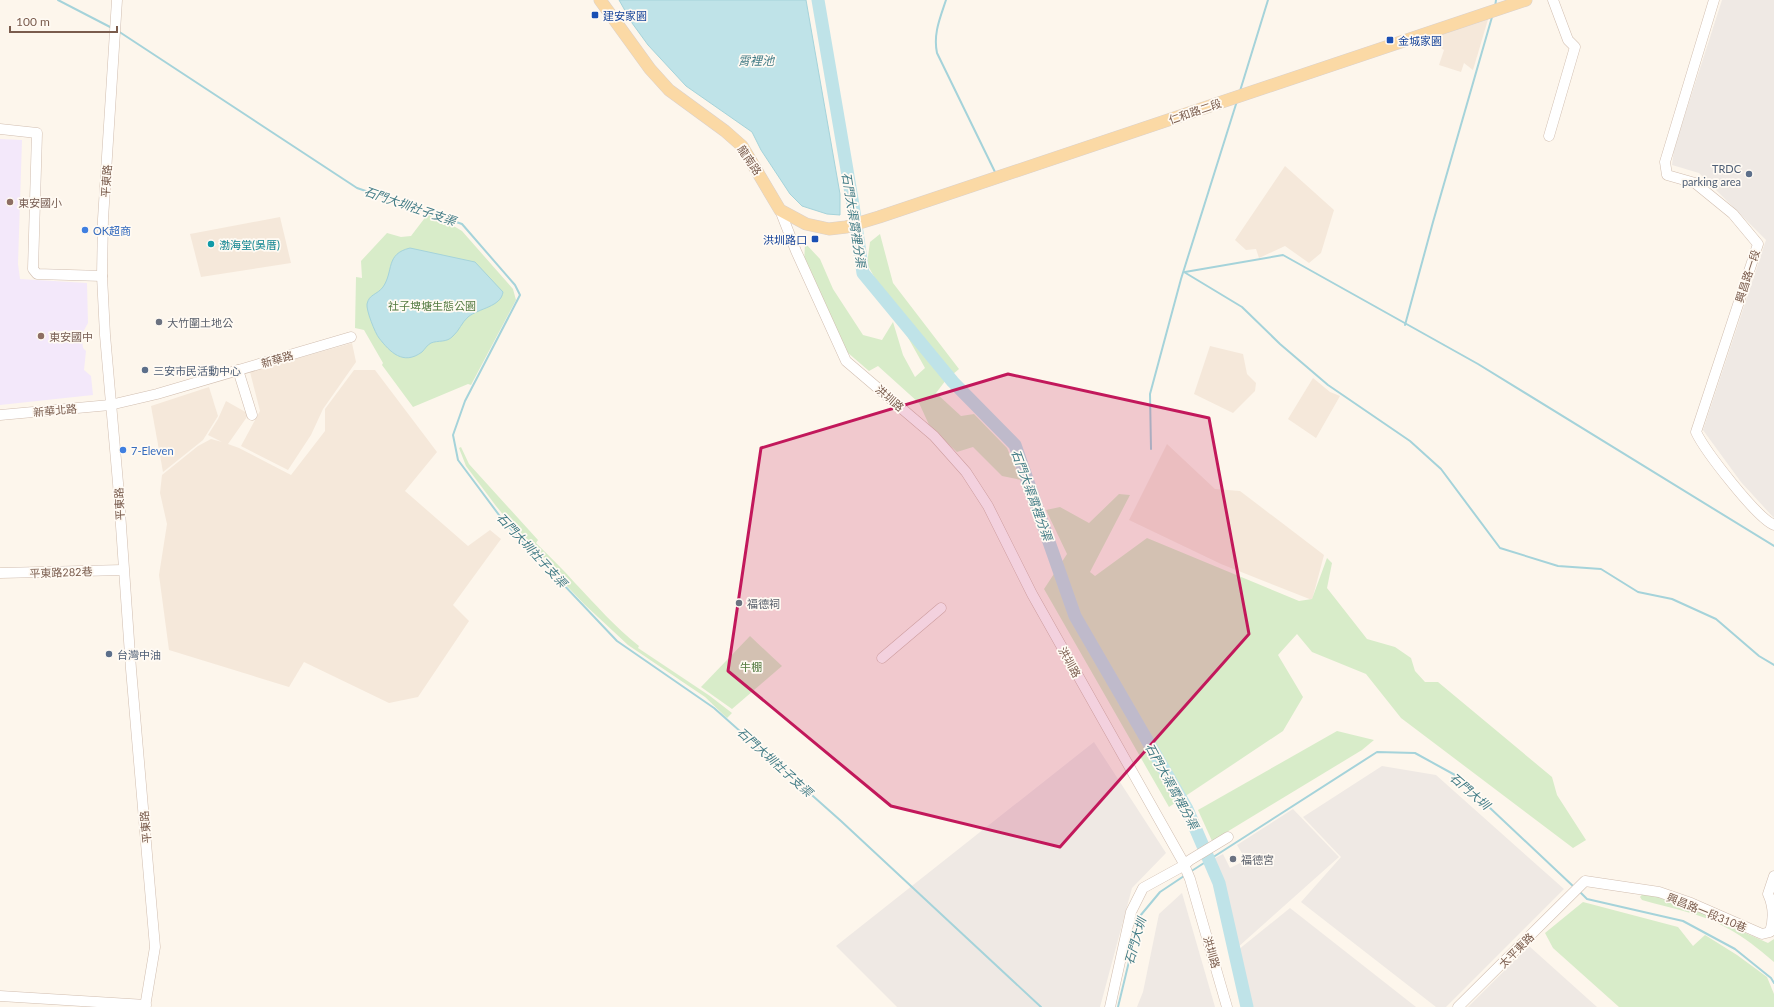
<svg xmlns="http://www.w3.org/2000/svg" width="1774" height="1007" viewBox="0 0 1774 1007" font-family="Lato,'Noto Sans TC',sans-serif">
  <rect width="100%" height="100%" fill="#fdf6ec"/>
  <g fill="#f5e8da">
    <path d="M1489,16L1473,70L1464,63L1461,72L1439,65L1444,50L1425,36Z"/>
    <path d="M1285,166L1334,210L1321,253L1309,263L1285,246L1259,258L1256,249L1246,250L1235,240Z"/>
    <path d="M280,217L291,263L201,277L190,234Z"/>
    <path d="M352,343L356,362L323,409L311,435L288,470L241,446L260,411L250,372Z"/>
    <path d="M1210,346L1243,354L1247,374L1256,383L1255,391L1233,413L1194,394Z"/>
    <path d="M354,370H375L437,452L405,491L468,546L490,530L501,539L453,605L469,621L418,697L389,703L304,662L289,687L169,650L159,575L167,524L160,493L162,475L198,446L211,439L222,442L208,435L218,419L226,401L249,414L228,444L239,448L291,475L325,431V409Z"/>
    <path d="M1313,378L1330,392L1340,396L1316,438L1288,419Z"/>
    <path d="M209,387L218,416L203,440L163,472L151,406Z"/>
    <path d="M1167,444L1215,489L1240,491L1324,555L1312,600L1221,564L1129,520Z"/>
  </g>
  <g fill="#efe9e4">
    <path d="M1722,0H1774V518L1741,482L1703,430L1766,240L1699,173L1672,165L1674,149Z"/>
    <path d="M1094,742L1166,853L1132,888L1100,1007H897L836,946Z"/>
    <path d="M1382,766L1436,775L1564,889L1446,1007H1436L1301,902L1341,857L1303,817Z"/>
    <path d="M1293,809L1339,857L1237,948L1221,883L1211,860L1223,854L1230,868L1246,860L1237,845Z"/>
    <path d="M1182,893L1215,1007H1137L1143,992L1159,914Z"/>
    <path d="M1290,908L1416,1007H1250L1238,950Z"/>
    <path d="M1529,946L1597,1007H1468Z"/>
  </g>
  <path fill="#f3e8fa" d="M0,139L22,140L18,264L20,279L87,283L88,323L83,332L82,340L83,348L86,351L84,370L91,376L93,395L0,405Z"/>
  <g fill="#d8ecc9">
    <path d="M425,213L432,216L431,219L452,225L462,231L513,289L516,300L471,385L468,384L413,407L382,365L383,363L364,330L355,328L356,277L362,278L361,261L387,233L401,237L411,236L424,219Z"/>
    <path d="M880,234L893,283L959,369L946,380L936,393L961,416L974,414L1007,448L1021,480L1002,476L973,447L957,452L930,427L919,403L878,366L869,371L847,352L804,264L805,243L820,259L833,289L863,335L882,340L893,322L903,355L915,377L925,368L867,264L870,242Z"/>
    <path d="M461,447L469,464L538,540L536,543C549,556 563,569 575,583C596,605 615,627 639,646L638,648L710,696L732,713L727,718L705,697L628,645L584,604L530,547L496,506L466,466L459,448Z"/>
    <path d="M1119,494L1130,495L1090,572L1095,576L1147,538L1299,601L1312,599L1327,558L1332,563L1327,588L1367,639L1395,647L1411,658L1415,671L1425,682H1438L1552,777L1557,795L1586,840L1573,848L1401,718L1366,674L1312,652L1297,634L1278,655L1303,697L1283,731L1169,807L1044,589L1067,554L1046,510L1060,507L1089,523Z"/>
    <path d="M750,636L782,666L732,709L701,687Z"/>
    <path d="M1337,731L1374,740L1362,750L1212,841L1198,810Z"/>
    <path d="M1644,892L1681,904L1768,943L1774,939V962C1759,949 1744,937 1727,928C1701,913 1670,908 1642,900L1640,897Z"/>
    <path d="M1583,902L1678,927L1693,946L1705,935L1737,955L1767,977L1774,994V1007H1619L1553,948L1545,933Z"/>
  </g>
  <g fill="#bfe3e8" stroke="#a5d3da">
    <path d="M619,0H806L840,194V215L827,214L802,206L790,194L761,150L752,132L686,86L648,45L632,23Z"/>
    <path d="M410,248L475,262L503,292C501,307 479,308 468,317C462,322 459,331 453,336C447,343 438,340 431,343C427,345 425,349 422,352C403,366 390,352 379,338C375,333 366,310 367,304C369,294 377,295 383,287C394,271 385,254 410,248Z"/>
  </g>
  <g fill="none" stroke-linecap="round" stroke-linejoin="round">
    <g stroke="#a5d3da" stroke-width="2">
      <path d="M58,0L112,28"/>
      <path d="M946,0C940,18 933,34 937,53L995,172"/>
      <path d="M1495,7L1496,0"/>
      <path d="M118,31L357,188L462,224L515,285L520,295L465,401L453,435L458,460L505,523L617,641L714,708L841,821L1041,1007"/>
      <path d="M1240,91L1268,0"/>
      <path d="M1184,272L1242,307L1280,344L1328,385L1410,441L1441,469L1500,548L1558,566L1601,569L1638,592L1672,599L1716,619L1759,656L1774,665"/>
      <path d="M1185,272L1283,255L1478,364L1774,546"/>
      <path d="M1405,325L1433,222L1492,17"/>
      <path d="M1151,449L1150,394L1181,279L1237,101"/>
      <path d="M1190,872L1377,752L1415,753L1455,775L1574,887"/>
      <path d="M1579,891L1587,899L1683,921L1735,949L1771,978L1774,983"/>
      <path d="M1118,1007L1140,916L1160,892L1184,876"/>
    </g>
    <path stroke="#bfe3e8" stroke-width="13" d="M818,0L853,205L863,273L953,382L1015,445L1075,616L1187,809L1219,883L1247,1007"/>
    <defs>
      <g id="minor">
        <path d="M117,0L103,219L102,276L105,335L118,483L131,669L155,947L145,1007"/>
        <path d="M1714,0L1665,162L1667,175L1695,183L1733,214L1758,244L1696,432C1705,451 1756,517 1774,525"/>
        <path d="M0,129L37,133L33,269L37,274L102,276"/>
        <path d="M1549,136L1575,47L1568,40L1553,0"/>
        <path d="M780,210L796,251L846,361L934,436L966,472L988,506L1032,594L1182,860L1190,879L1227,1007"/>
        <path d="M238,370L252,415"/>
        <path d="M0,415L110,405L157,394L351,337"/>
        <path d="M0,573L123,570"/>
        <path d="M882,658L941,608"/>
        <path d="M0,996L146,1005"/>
        <path d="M1110,1007L1131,912L1143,888L1183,866L1190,860L1228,837"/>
        <path d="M1458,1007L1585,881L1659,892L1691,903L1762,934L1770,932C1774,919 1774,907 1768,894L1774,876"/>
      </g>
      <path id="major" d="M600,0L650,69L669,90L725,131L742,146L780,210L806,224L829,229L846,227L879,217L1526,0"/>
    </defs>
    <use href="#minor" stroke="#d1beb0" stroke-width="11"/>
    <use href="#major" stroke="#dad1cd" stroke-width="13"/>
    <use href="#minor" stroke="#fff" stroke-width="10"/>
    <use href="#major" stroke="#fbd9a5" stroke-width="12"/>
  </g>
  <path fill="#c2185b" fill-opacity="0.2" stroke="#c2185b" stroke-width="3" stroke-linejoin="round" d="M1008,374L1209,418L1249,634L1060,847L891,806L728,671L761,448Z"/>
  <g fill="#1a4fb4" stroke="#fffaf3" stroke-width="1.5">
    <rect x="591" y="11" width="8" height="8" rx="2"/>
    <rect x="1386" y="36" width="8" height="8" rx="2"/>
    <rect x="811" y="235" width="8" height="8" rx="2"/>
  </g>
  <g fill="#5c6f8a" stroke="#fffaf3" stroke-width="1.5">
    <circle cx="1749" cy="174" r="4"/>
    <circle cx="145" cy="370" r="4"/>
    <circle cx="109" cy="654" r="4"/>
  </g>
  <g fill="#8d6e63" stroke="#fffaf3" stroke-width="1.5">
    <circle cx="10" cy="202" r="4"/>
    <circle cx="41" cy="336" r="4"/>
  </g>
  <g fill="#3f7fe0" stroke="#fffaf3" stroke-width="1.5">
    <circle cx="85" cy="230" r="4"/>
    <circle cx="123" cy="450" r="4"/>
  </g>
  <circle fill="#0f9aa8" stroke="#fffaf3" stroke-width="1.5" cx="211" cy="244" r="4"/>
  <g fill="#6b7280" stroke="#fffaf3" stroke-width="1.5">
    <circle cx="159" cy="322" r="4"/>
    <circle cx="739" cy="603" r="4"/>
    <circle cx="1233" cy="859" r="4"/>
  </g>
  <g text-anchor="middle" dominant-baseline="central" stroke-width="3.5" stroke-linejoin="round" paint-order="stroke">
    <g font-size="11" fill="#164399" stroke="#fffaf3" text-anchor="start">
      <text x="603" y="15">建安家園</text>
      <text x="1398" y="40">金城家園</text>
      <text x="807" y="239" text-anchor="end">洪圳路口</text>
    </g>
    <g font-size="11" fill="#7a5c4d" stroke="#fffaf3">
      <text transform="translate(1195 111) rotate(-19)">仁和路二段</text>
      <text transform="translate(750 160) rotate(56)">龍南路</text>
      <text transform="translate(106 181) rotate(-86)">平東路</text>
      <text transform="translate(1747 276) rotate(-72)">興昌路一段</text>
      <text transform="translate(277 359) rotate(-16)">新華路</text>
      <text transform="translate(890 398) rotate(41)">洪圳路</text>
      <text transform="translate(55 410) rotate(-5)">新華北路</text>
      <text transform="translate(119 504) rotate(-93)">平東路</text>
      <text transform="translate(61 572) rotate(-2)">平東路282巷</text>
      <text transform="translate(1070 662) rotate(61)">洪圳路</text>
      <text transform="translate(145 827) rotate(-95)">平東路</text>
      <text transform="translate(1707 912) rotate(22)">興昌路一段310巷</text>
      <text transform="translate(1516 950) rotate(-45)">太平東路</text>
      <text transform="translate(1212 952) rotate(74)">洪圳路</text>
    </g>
    <g font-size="11" fill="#4e5e75" stroke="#fffaf3" text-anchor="start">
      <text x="1741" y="168" text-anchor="end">TRDC<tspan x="1741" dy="13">parking area</tspan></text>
      <text x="153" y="370">三安市民活動中心</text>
      <text x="117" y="654">台灣中油</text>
    </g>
    <g font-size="11" fill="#785e54" stroke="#fffaf3" text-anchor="start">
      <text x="18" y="202">東安國小</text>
      <text x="49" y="336">東安國中</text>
    </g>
    <g font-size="11" fill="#366cbe" stroke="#fffaf3" text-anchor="start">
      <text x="93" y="230">OK超商</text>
      <text x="131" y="450">7-Eleven</text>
    </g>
    <g font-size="11" fill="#0d838f" stroke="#fffaf3" text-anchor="start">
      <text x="219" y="244">渤海堂(吳厝)</text>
    </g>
    <g font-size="11" fill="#537a41" stroke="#fffaf3">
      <text x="432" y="305">社子埤塘生態公園</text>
      <text x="751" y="666">牛棚</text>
    </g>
    <g font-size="11" fill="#5b616d" stroke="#fffaf3" text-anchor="start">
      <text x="167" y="322">大竹圍土地公</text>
      <text x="747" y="603">福德祠</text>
      <text x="1241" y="859">福德宮</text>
    </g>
    <g font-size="12" font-style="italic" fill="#437c86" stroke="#fffaf3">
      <text x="756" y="60">霄裡池</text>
      <text transform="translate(410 206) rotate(19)">石門大圳社子支渠</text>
      <text transform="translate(854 220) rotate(81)">石門大渠霄裡分渠</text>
      <text transform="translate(1032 495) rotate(70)">石門大渠霄裡分渠</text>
      <text transform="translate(532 550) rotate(47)">石門大圳社子支渠</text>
      <text transform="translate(775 762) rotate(42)">石門大圳社子支渠</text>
      <text transform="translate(1172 786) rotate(61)">石門大渠霄裡分渠</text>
      <text transform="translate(1470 791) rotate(41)">石門大圳</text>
      <text transform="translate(1135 941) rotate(-74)">石門大圳</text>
    </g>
  </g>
  <path d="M10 26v6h107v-6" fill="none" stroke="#7a5c4d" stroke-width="2"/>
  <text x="16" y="26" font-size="12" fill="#7a5c4d" stroke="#fffaf3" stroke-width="3" paint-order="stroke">100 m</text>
</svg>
